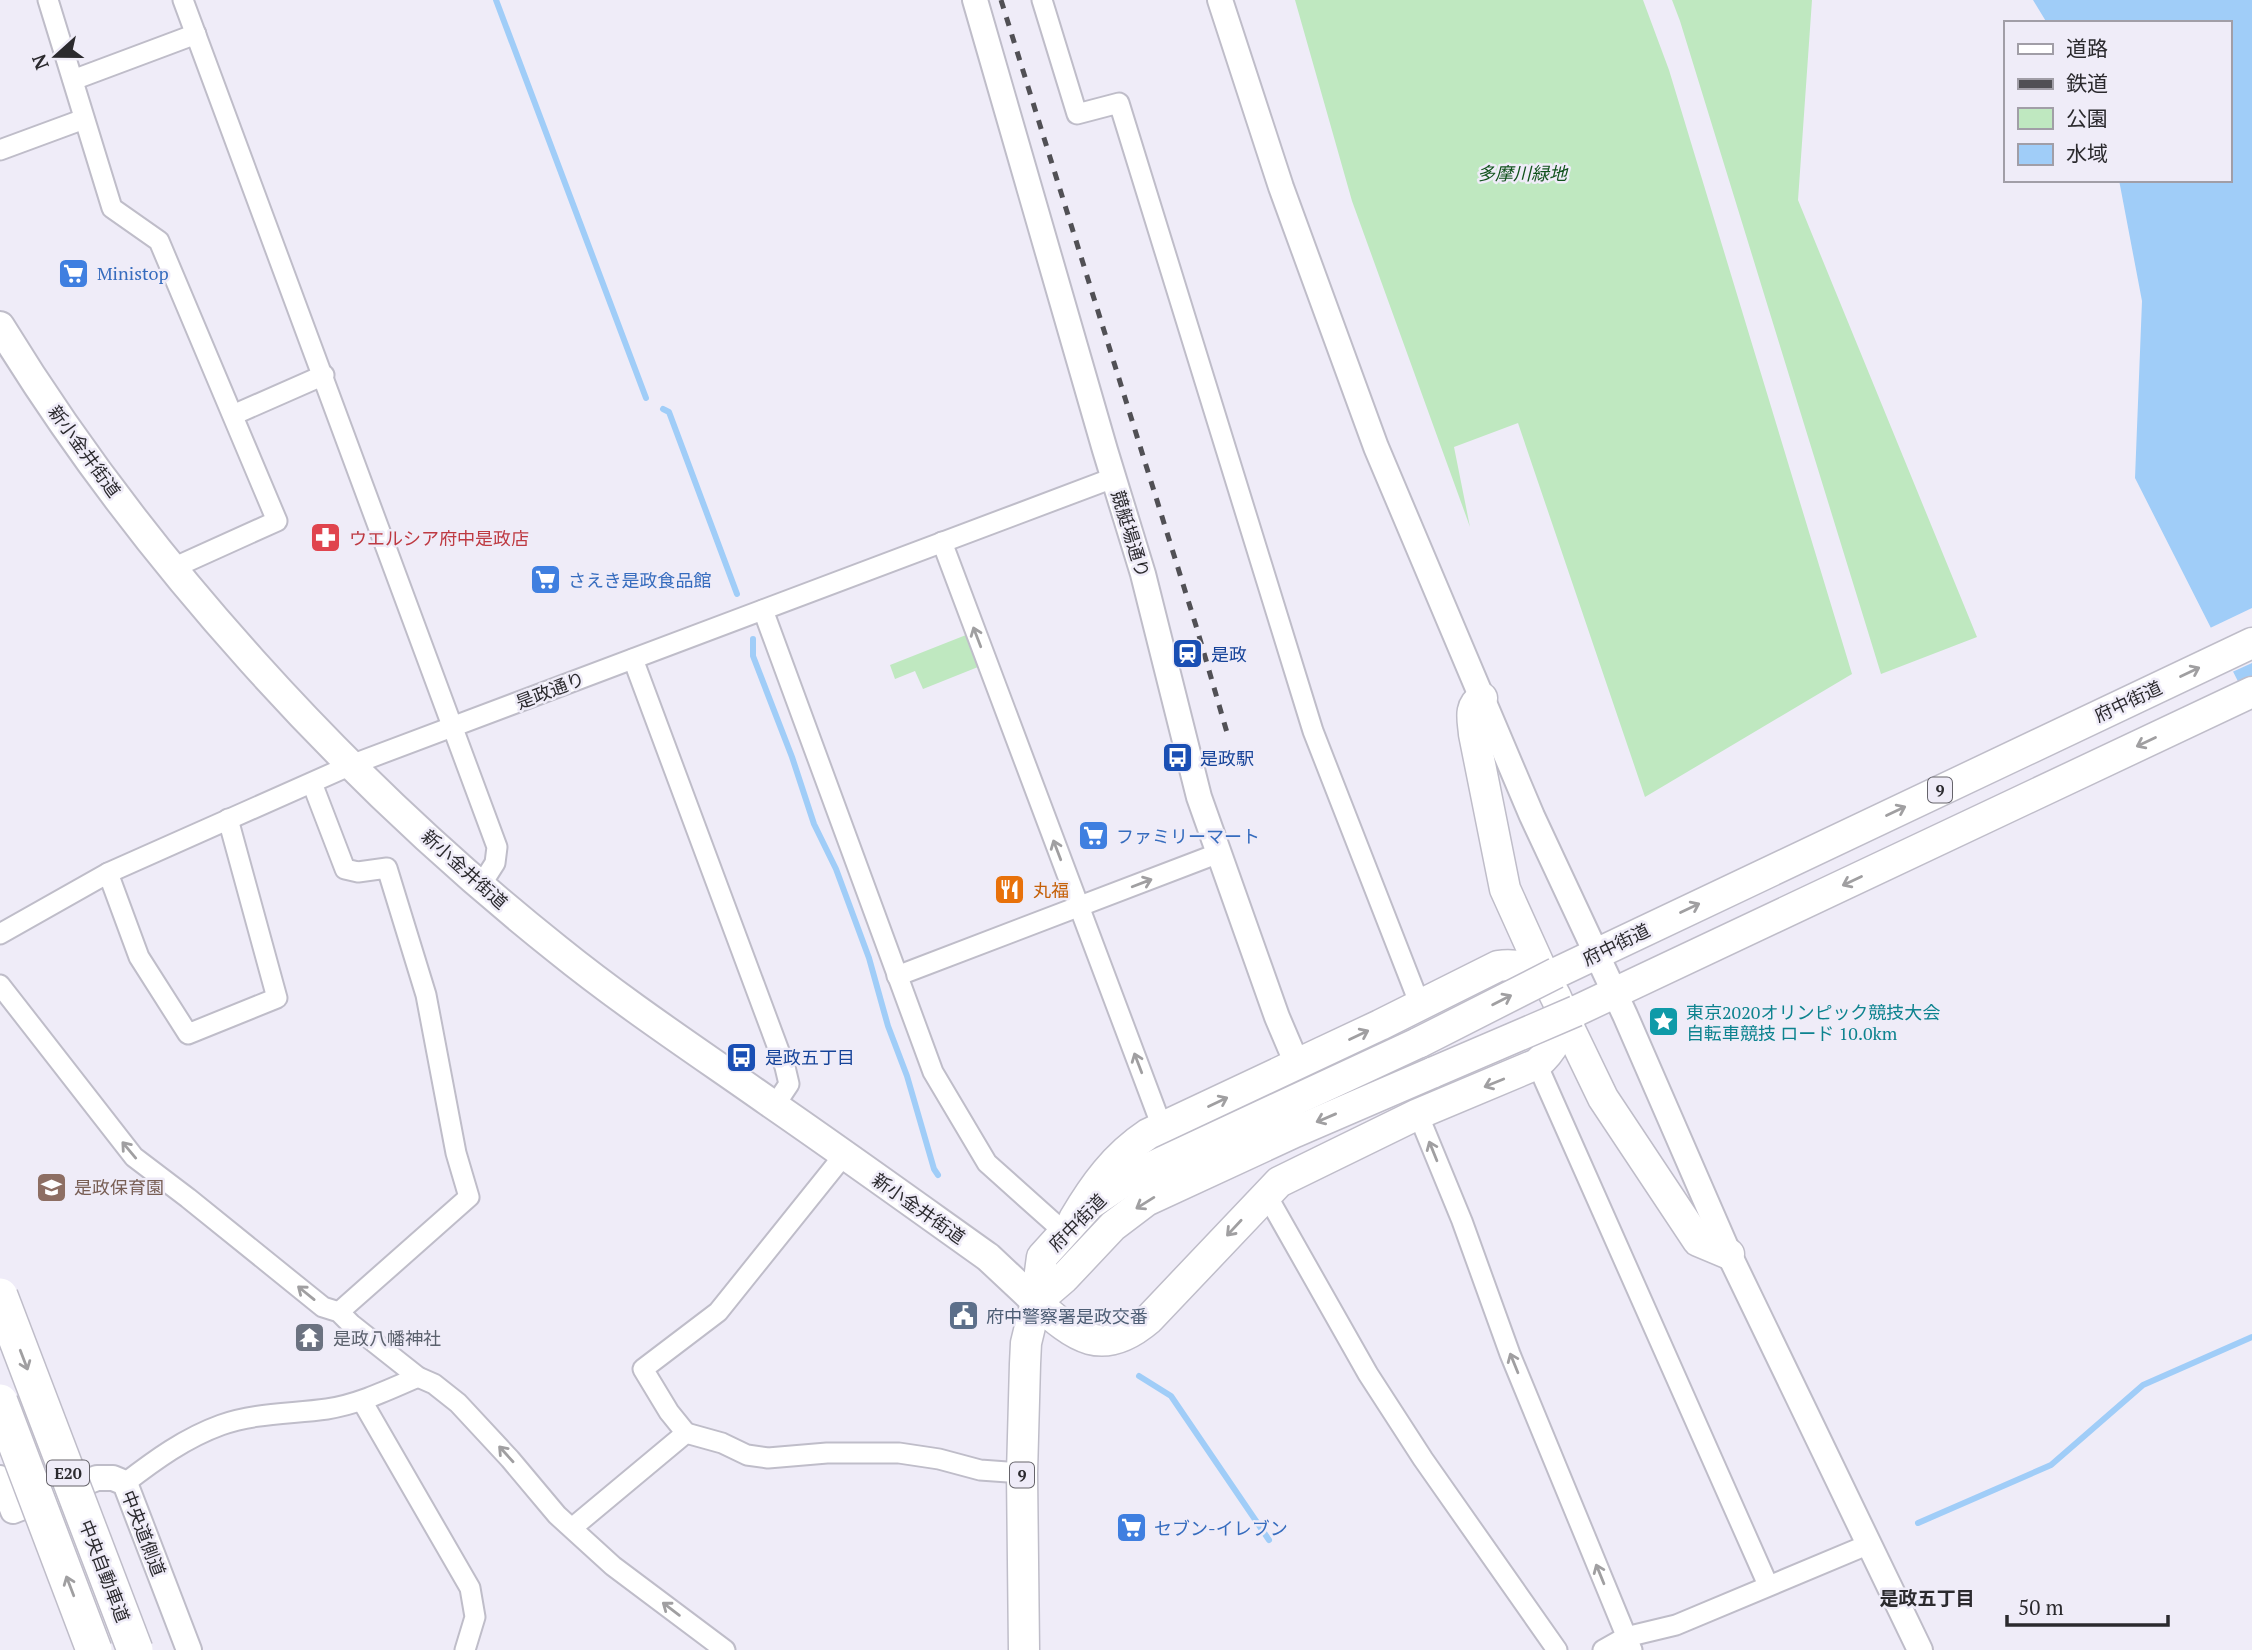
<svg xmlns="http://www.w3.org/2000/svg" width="2252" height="1650" viewBox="0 0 2252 1650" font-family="'PT Serif','Noto Sans JP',serif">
  <rect width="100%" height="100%" fill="#efecf8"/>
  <g fill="#bfe8c0">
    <path d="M1295,0H1643L1669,70L1852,674L1645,797L1518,423L1454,447L1470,527L1352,201Z"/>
    <path d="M1672,0H1812L1798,200L1977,637L1881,674L1680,21Z"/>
    <path d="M966,635L978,667L923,689L915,671L895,679L890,665Z"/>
  </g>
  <path fill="#a0cdf8" d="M2033,0H2252V709L2135,478L2142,301L2119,180H2229V23H2047Z"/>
  <path fill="#efecf8" d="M2252,608V663L2230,673L2208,629Z"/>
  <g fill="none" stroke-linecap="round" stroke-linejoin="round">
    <g stroke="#a0cdf8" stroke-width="6">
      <path d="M496,0L646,398"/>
      <path d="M663,409L669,412L737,594"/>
      <path d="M753,639V656L792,757L814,824L836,869L869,958L888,1026L907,1076L934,1169L938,1175"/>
      <path d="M1139,1376L1171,1396L1269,1540"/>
      <path d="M1918,1523L2051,1465L2143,1385L2252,1337"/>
    </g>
    <defs>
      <g id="minor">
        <path d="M48,0L112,208L159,241L277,521L173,568"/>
        <path d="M183,0L497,847L495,863L481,885"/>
        <path d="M1042,0L1077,114L1119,103L1313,731L1420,1005"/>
        <path d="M73,80L196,34"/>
        <path d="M0,150L84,119"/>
        <path d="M233,415L324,375"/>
        <path d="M942,542L1162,1127"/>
        <path d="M763,610L933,1072L987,1163L1063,1231"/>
        <path d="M633,659L785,1067L789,1084L775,1105"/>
        <path d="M312,783L345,869L358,872L387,868L426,995L456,1153L469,1197L339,1312"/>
        <path d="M108,873L139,957L188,1034L277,998L228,819"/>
        <path d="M0,934L108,873L351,765L1113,478"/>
        <path d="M897,976L1219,853"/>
        <path d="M0,985L134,1157L188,1198L323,1307L339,1312L351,1324L418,1377L434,1384L458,1403L510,1459L557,1515L613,1566L725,1650"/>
        <path d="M1537,1064L1768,1585"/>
        <path d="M1418,1114L1462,1221L1510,1354L1632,1650"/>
        <path d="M1266,1194L1368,1374L1423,1459L1557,1650"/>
        <path d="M362,1401L470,1588L475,1617L465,1650"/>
        <path d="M686,1433L669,1412L643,1369L718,1312L844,1155"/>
        <path d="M125,1483C155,1460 185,1438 221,1425C255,1413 291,1414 327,1409C359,1404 388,1390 418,1377"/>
        <path d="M572,1528L686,1433L722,1443L747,1455L768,1458L827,1453H899L939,1459L980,1470L1022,1473"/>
        <path d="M1603,1650L1626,1637L1676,1625L1867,1545"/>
      </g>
      <g id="tertiary">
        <path d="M975,0L1105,450L1143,574L1199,797L1277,1017L1297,1064"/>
        <path d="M1220,0L1281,187L1376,447L1482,698L1532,816L1625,1015L1729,1254L1920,1650"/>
        <path d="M0,1478L13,1511L97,1478H113L125,1483L189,1650"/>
      </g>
      <path id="secondary" d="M0,326C141,557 346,781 557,949C625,1004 698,1052 769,1102C843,1153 915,1205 988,1257L1036,1302"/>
      <g id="primary">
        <path d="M1482,698C1468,707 1473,720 1474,734L1505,889L1547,982"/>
        <path d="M1556,973L2252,643"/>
        <path d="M1576,1011L2252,692"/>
        <path d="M1562,1013L1603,1098L1698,1241L1729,1254"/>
        <path d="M1036,1302C1076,1338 1102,1359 1149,1319L1279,1182L1418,1114L1537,1064C1550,1053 1566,1030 1561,1012C1554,981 1529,961 1498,966L1380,1025L1148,1134C1115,1156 1094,1185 1074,1219"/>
        <path d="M1036,1302L1064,1278L1113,1226L1146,1201L1295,1132L1434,1072"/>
        <path d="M1024,1650L1022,1473L1025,1364L1026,1343L1036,1302L1042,1257L1090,1204L1130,1177L1420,1042"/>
      </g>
    </defs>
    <use href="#minor" stroke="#bfbdc9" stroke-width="23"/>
    <use href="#tertiary" stroke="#bfbdc9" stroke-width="28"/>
    <use href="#secondary" stroke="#bfbdc9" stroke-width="32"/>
    <use href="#primary" stroke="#bfbdc9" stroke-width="33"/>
    <use href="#minor" stroke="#fff" stroke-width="19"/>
    <use href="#tertiary" stroke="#fff" stroke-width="24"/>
    <use href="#secondary" stroke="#fff" stroke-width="28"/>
    <use href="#primary" stroke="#fff" stroke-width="30"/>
    <path stroke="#515055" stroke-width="5" stroke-dasharray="9 9" stroke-linecap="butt" d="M1001,0L1197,629L1228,736"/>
    <defs>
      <g id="primary-bridge">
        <path d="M1420,1042L1556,973"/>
        <path d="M1434,1072L1576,1011"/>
      </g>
      <g id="motorway-bridge">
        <path d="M0,1296L135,1650"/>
        <path d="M0,1402L94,1650"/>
      </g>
    </defs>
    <use href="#primary-bridge" stroke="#bfbdc9" stroke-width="33" stroke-linecap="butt"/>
    <use href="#motorway-bridge" stroke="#bfbdc9" stroke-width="38" stroke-linecap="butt"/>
    <use href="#primary-bridge" stroke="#fff" stroke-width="30"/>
    <use href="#motorway-bridge" stroke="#fff" stroke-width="35"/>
  </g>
  <defs><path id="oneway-shaft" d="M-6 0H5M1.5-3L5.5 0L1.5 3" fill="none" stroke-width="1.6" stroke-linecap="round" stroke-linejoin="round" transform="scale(1.75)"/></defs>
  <g stroke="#a09fa1">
    <use href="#oneway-shaft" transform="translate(977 637) rotate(-111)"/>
    <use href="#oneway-shaft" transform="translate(2190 672) rotate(-25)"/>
    <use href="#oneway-shaft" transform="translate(2146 742) rotate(155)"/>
    <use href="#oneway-shaft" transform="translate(1896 811) rotate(-25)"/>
    <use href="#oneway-shaft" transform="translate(1057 850) rotate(-111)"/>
    <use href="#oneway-shaft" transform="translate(1852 881) rotate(155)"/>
    <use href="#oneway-shaft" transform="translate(1142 883) rotate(-21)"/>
    <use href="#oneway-shaft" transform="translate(1690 908) rotate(-25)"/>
    <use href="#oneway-shaft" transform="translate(1502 1000) rotate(-27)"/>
    <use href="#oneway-shaft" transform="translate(1359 1035) rotate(-25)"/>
    <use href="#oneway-shaft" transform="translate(1138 1063) rotate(-111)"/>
    <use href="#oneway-shaft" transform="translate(1494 1083) rotate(158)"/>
    <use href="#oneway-shaft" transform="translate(1218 1102) rotate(-25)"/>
    <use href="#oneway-shaft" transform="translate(1326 1118) rotate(157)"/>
    <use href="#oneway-shaft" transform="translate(129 1150) rotate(-130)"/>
    <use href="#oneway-shaft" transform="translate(1433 1151) rotate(-112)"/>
    <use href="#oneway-shaft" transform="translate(1145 1203) rotate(148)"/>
    <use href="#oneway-shaft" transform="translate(1234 1228) rotate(133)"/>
    <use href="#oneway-shaft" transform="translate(306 1293) rotate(-141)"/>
    <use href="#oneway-shaft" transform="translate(24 1360) rotate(69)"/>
    <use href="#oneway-shaft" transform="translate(1514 1363) rotate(-112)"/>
    <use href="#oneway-shaft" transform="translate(506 1454) rotate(-132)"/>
    <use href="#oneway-shaft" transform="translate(1600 1574) rotate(-112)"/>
    <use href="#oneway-shaft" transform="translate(70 1586) rotate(-111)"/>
    <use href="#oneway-shaft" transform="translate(671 1609) rotate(-143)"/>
  </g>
  <defs>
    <symbol id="supermarket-square" viewBox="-11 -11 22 22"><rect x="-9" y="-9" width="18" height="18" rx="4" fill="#3f7fe0" stroke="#efecf8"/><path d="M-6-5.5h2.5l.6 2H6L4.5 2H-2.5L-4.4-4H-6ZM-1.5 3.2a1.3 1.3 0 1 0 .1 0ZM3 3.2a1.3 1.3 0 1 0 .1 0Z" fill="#fff"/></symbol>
    <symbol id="pharmacy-square" viewBox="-11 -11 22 22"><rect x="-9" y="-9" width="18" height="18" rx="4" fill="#e0444e" stroke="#efecf8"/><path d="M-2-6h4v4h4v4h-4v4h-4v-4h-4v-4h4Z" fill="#fff"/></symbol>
    <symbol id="station-square" viewBox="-11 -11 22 22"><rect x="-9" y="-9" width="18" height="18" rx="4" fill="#1a4fb4" stroke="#efecf8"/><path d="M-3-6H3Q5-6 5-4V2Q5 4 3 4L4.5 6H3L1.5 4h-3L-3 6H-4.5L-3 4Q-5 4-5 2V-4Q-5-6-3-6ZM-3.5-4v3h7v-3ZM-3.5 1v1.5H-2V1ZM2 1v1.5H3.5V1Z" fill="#fff"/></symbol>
    <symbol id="bus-square" viewBox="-11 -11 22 22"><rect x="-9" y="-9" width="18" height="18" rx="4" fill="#1a4fb4" stroke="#efecf8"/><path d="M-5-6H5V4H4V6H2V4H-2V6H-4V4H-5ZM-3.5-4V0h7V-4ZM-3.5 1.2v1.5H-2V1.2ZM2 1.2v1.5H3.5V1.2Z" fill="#fff"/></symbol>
    <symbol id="restaurant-square" viewBox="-11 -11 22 22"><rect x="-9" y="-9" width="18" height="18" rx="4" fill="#e8710a" stroke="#efecf8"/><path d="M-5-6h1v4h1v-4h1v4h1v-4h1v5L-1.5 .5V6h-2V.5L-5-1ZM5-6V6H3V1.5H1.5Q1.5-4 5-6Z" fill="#fff"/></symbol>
    <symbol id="sight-square" viewBox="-11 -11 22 22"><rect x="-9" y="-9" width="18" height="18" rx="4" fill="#0f9aa8" stroke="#efecf8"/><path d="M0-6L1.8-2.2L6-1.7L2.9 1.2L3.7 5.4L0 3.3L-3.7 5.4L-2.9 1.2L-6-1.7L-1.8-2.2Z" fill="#fff"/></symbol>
    <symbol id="school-square" viewBox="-11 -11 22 22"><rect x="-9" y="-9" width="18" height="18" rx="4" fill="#8d6e63" stroke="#efecf8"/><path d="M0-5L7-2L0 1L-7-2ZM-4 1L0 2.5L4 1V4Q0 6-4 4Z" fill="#fff"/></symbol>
    <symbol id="civic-square" viewBox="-11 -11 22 22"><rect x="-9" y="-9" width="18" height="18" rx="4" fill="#5c6f8a" stroke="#efecf8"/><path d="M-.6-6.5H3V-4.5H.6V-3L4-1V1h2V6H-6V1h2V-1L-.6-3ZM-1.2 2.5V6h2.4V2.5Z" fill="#fff"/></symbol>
    <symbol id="temple-square" viewBox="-11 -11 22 22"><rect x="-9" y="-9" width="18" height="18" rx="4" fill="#6b7280" stroke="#efecf8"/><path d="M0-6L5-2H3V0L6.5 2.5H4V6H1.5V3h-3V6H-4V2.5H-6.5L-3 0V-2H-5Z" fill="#fff"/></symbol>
  </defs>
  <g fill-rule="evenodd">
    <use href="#supermarket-square" x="56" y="256" width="35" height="35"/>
    <use href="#pharmacy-square" x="308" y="520" width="35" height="35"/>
    <use href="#supermarket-square" x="528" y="562" width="35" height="35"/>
    <use href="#station-square" x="1170" y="636" width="35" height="35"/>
    <use href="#bus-square" x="1160" y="740" width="35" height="35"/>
    <use href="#supermarket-square" x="1076" y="818" width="35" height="35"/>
    <use href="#restaurant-square" x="992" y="872" width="35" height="35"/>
    <use href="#sight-square" x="1646" y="1004" width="35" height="35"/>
    <use href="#bus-square" x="724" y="1040" width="35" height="35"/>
    <use href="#school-square" x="34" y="1170" width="35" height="35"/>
    <use href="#civic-square" x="946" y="1298" width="35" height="35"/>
    <use href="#temple-square" x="292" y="1320" width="35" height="35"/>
    <use href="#supermarket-square" x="1114" y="1510" width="35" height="35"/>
  </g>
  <g text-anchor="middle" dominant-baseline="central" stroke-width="5" stroke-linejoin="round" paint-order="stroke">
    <g fill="#efecf8" stroke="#66646b" stroke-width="2">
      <rect x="1928" y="777.5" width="24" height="25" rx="5"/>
      <rect x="47" y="1460.5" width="42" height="25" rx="5"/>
      <rect x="1010" y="1462.5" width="24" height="25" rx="5"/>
    </g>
    <g font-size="16" font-weight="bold" fill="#2b2a2e">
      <text x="1940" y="790">9</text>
      <text x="68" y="1473">E20</text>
      <text x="1022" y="1475">9</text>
    </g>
    <g font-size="18" font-style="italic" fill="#11521c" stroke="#efecf8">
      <text x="1522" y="173">多摩川緑地</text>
    </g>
    <g font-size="18" fill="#366cbe" stroke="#efecf8" text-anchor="start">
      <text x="97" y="273">Ministop</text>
      <text x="568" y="580">さえき是政食品館</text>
      <text x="1116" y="836">ファミリーマート</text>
      <text x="1154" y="1528">セブン-イレブン</text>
    </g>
    <g font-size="18" fill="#2b2a2e" stroke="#efecf8">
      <text transform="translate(85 451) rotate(54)">新小金井街道</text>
      <text transform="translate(1131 534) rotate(73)">競艇場通り</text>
      <text transform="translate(550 690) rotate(-21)">是政通り</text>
      <text transform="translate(2128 701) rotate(-25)">府中街道</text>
      <text transform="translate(465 869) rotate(42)">新小金井街道</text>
      <text transform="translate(1616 944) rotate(-26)">府中街道</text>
      <text transform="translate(919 1208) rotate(35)">新小金井街道</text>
      <text transform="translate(1077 1222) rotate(-45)">府中街道</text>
      <text transform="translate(144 1533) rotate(69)">中央道側道</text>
      <text transform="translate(105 1571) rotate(69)">中央自動車道</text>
    </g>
    <g font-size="18" fill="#be3a42" stroke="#efecf8" text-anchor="start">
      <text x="349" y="538">ウエルシア府中是政店</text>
    </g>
    <g font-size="18" fill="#164399" stroke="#efecf8" text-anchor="start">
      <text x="1211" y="654">是政</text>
      <text x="1200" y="758">是政駅</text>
      <text x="765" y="1057">是政五丁目</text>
    </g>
    <g font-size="18" fill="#c56008" stroke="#efecf8" text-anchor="start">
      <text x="1033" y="890">丸福</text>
    </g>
    <g font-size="18" fill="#0d838f" stroke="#efecf8" text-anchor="start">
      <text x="1686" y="1012">東京2020オリンピック競技大会<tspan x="1686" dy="21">自転車競技 ロード 10.0km</tspan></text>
    </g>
    <g font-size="18" fill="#785e54" stroke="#efecf8" text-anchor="start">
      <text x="74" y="1187">是政保育園</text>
    </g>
    <g font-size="18" fill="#4e5e75" stroke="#efecf8" text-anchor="start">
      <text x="986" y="1316">府中警察署是政交番</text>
    </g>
    <g font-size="18" fill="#5b616d" stroke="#efecf8" text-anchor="start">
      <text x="333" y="1338">是政八幡神社</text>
    </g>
    <g font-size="19" font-weight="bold" fill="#2b2a2e" stroke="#efecf8">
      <text x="1927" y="1597">是政五丁目</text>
    </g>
  </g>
  <rect x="2004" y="21" width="228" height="161" fill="#efecf8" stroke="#a19ea7" stroke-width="2"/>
  <rect x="2018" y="44" width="35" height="10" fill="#ffffff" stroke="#a19ea7" stroke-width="2"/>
  <text x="2066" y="56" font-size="21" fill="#2b2a2e">道路</text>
  <rect x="2018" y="79" width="35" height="10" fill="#515055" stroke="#a19ea7" stroke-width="2"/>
  <text x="2066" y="91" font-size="21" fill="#2b2a2e">鉄道</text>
  <rect x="2018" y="108" width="35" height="21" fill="#bfe8c0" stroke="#a19ea7" stroke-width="2"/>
  <text x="2066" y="126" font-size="21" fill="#2b2a2e">公園</text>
  <rect x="2018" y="144" width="35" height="21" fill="#a0cdf8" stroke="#a19ea7" stroke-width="2"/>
  <text x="2066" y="161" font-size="21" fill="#2b2a2e">水域</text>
  <g transform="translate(56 56) rotate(249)" stroke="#efecf8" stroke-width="5" paint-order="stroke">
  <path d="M0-5L12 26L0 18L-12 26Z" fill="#2b2a2e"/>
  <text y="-10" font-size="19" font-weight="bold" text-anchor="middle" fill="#2b2a2e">N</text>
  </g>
  <path d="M2007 1615v10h161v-10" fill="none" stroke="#2b2a2e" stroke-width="3.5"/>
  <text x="2018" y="1615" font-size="21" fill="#2b2a2e" stroke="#efecf8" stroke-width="5" paint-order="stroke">50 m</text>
</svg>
